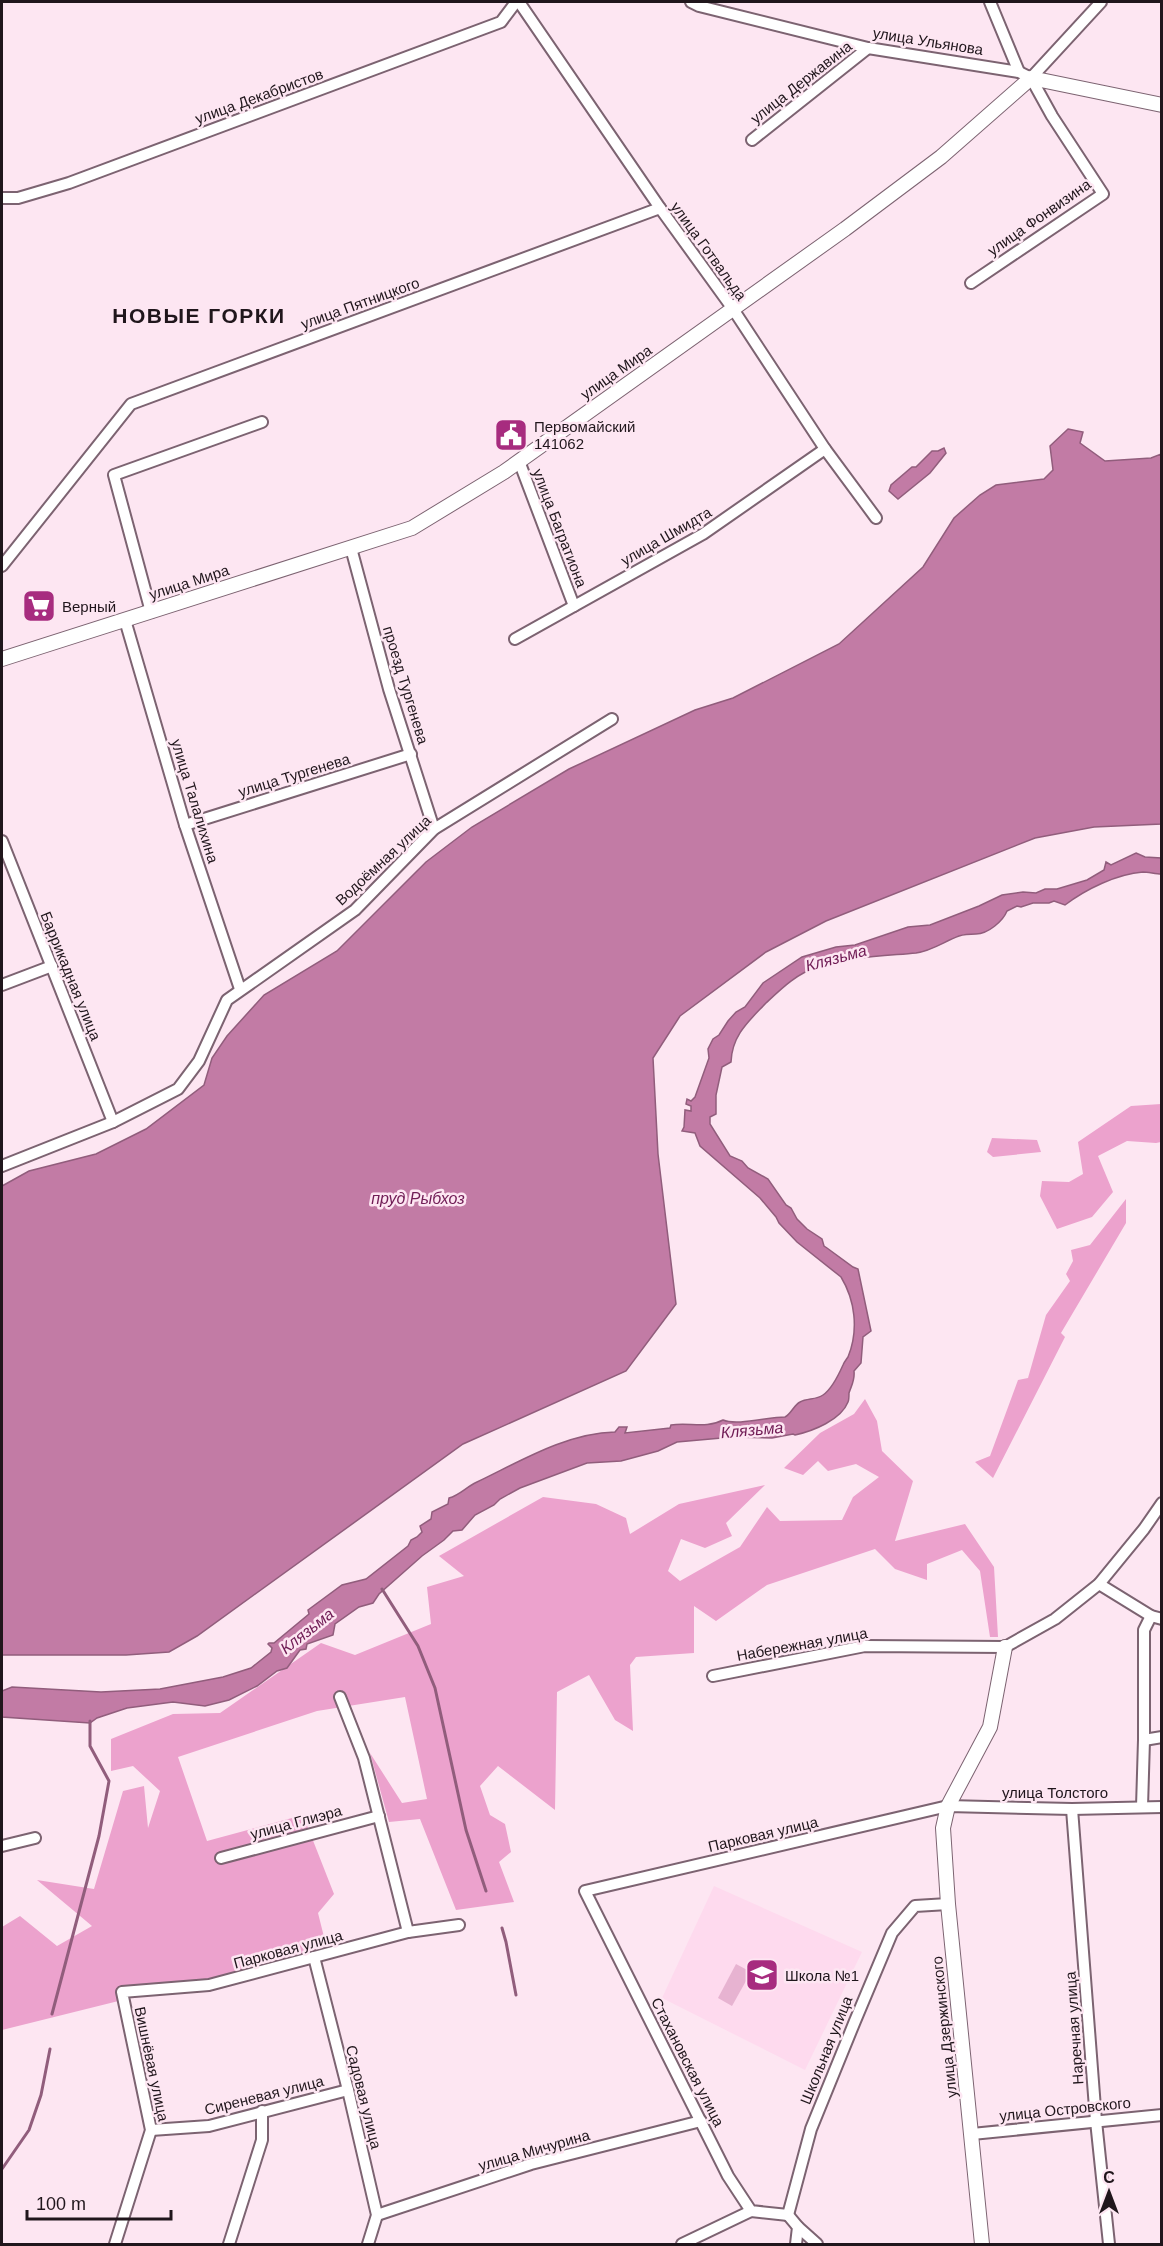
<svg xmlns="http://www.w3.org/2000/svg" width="1163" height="2246" viewBox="0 0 1163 2246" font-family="Helvetica,sans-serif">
  <rect width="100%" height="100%" fill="#fde6f2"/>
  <path fill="#fedaee" d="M714,1886L862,1952L805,2070L662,1998Z"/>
  <path fill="#e7b3d1" d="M736,1964L751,1972L732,2006L718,1998Z"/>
  <g fill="#eca2cd">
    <path d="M1161,1104V1142L1156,1143L1127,1141L1098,1156L1113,1192L1092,1217L1057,1229L1040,1196L1042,1181L1069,1182L1083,1174L1078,1142L1131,1106Z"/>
    <path d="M992,1138L1037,1140L1041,1152L993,1157L987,1152Z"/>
    <path d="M1126,1199V1223L1061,1333L1065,1337L993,1478L975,1462L990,1456L1018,1380L1028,1378L1046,1315L1070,1281L1066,1274L1073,1261L1071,1250L1090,1245Z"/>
    <path d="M865,1399L877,1421L882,1451L913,1481L895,1541L965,1524L994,1567L998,1637H990L980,1571L962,1550L927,1564V1580L895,1569L875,1549L767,1585L716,1621L694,1606V1653L636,1657L630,1665L633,1731L615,1720L589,1675L557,1692L555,1810L498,1766L480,1786L490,1815L505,1824L511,1852L499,1862L514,1902L456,1910L420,1819L389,1822L370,1753L402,1803L427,1799L405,1697L317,1711L178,1757L207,1841L303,1815L334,1894L318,1913L327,1949L2,2030V1927L20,1916L57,1946L92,1926L37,1880L94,1889L123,1791L144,1786L148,1828L160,1791L133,1766L111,1771V1739L173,1714L220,1713L321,1643L355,1655L431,1624L427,1587L464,1576L439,1556L543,1497L596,1504L626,1518L630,1534L679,1504L765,1485L726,1523L732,1536L705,1548L681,1539L668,1571L680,1581L740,1547L767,1507L780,1521L842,1520L853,1497L879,1477L856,1464L828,1471L818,1461L803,1475L784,1468L820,1433L854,1414Z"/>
  </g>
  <g fill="#c27ba5" stroke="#915d7c" stroke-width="1.5">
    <path d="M1068,429L1083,432L1080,443L1105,461L1151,458L1161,454V824L1094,827L1035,838L826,921L766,952L680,1016L653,1058L658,1154L676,1304L626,1371L463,1444L197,1636L169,1652L126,1655H2V1186L29,1171L96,1154L146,1129L204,1085L212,1058L227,1036L264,995L337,951L426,862L472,827L569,769L695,710L733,698L839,644L923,567L954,518L980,495L996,485L1044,479L1053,470L1050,446Z"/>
    <path d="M944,448L946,453L930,473L898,499L889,491L891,485L912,467H916L932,451H938Z"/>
    <path d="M1136,853L1145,857L1161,858V874C1156,874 1148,872 1143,872C1117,874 1086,889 1065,905L1054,901L1049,903H1033L1021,907L1017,906L1007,911C1003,921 988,934 976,934C971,934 965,934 959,936C945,941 932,951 916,953C884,956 849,957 817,967C796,974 781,989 766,1003C749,1021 732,1035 731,1062L722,1067L716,1095V1114L710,1117V1124L730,1156L742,1161L748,1168L768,1179L786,1205L791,1208L797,1219L807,1229L822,1239L824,1246L827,1248L853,1267L858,1269L871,1331L863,1337L861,1363L854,1371C855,1380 852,1384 849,1393C849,1395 849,1400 848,1402C841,1420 813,1431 795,1435L793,1434L772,1438L733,1437L677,1442L658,1451L621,1461L587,1463L520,1488L500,1499L494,1505L475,1515L462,1530L453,1531L444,1540L422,1556L379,1594L373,1603L359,1607L335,1624L333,1635L307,1644L306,1649L300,1650L287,1668L277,1671L257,1686L229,1700L205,1706L173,1702L127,1708L97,1718L90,1723L2,1717V1691L12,1687L101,1692L160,1689L223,1677L251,1668L271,1652L272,1648L268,1644L269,1643H274L309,1614L308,1610L342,1585L366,1579L408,1546L411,1540L417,1537L422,1532L420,1526L431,1519L432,1512L448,1504L449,1498C460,1495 466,1487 477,1482C519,1462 566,1433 615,1432L619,1427H627L625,1433L670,1428L671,1425C689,1422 706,1429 723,1420C737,1426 768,1417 785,1417C791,1414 794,1405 800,1402C807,1398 816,1400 823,1395C832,1389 839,1374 843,1365C844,1362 846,1360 848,1357C859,1330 855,1300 841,1277L797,1242L779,1223L776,1217L760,1198L700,1146L695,1133L682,1131L684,1127L685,1110L691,1111V1106L686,1104L687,1099L691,1101L695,1097L709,1058L708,1049L713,1039L719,1035L728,1021L736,1012L745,1007L763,983L802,957L836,947L855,945L908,927L930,925L979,906L1002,895L1023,892L1036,893L1045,889H1057L1087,880L1104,870L1106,862L1111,865Z"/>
  </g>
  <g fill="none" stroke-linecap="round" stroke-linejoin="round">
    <g stroke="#915d7c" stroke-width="3">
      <path d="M382,1589L418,1646L435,1688L466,1830L486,1891"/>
      <path d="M502,1928L506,1942L516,1995"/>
      <path d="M52,2014L99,1836L109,1781L90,1746V1721"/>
      <path d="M2,2169L29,2130L41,2095L50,2049"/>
    </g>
    <defs>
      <g id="minor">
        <path d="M519,2L660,208L733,309L825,449L876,518"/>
        <path d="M691,2L699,6L868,48L1019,72L1031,78"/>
        <path d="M990,2L1019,72"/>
        <path d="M1031,78L1101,2"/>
        <path d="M752,140L868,48"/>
        <path d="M2,198H18L69,183L501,22L516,2"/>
        <path d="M971,283L1103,194L1052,116L1031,78"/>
        <path d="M519,461L574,606"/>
        <path d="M351,548L389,689L434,829"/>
        <path d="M2,566L131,404L660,208"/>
        <path d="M151,612L114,475L262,422"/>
        <path d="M125,620L185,825L240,989"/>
        <path d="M515,639L703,534L825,449"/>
        <path d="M185,825L411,754"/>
        <path d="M2,841L113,1122"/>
        <path d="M2,985L52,966"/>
        <path d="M2,1166L113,1122L178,1089L199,1061L227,1000L355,910L434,829L612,719"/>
        <path d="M1099,1584L1151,1616L1162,1619"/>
        <path d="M713,1676L865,1646L1005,1647L1055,1619L1099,1584L1144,1529L1162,1503"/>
        <path d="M340,1697L364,1758L408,1932"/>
        <path d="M1144,1740L1162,1737"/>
        <path d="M1142,1807L1144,1740V1630L1151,1616"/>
        <path d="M1072,1809L1096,2121L1109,2244"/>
        <path d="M2,1846L35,1838"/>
        <path d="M221,1858L379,1816"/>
        <path d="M314,1957L348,2090L377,2215L368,2244"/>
        <path d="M151,2130L209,2126L348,2090"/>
        <path d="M972,2134L1162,2115"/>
        <path d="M377,2215L531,2164L701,2121"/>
        <path d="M788,2215L751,2211L728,2176L585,1891L948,1806L1072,1809L1162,1807"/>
        <path d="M788,2215L811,2129L855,2021L892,1933L915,1906L948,1904"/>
        <path d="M788,2215L798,2227L796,2244"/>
        <path d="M798,2227L817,2244"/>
        <path d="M115,2244L151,2130L122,1992L209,1985L408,1932L459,1925"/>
        <path d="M229,2244L262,2140V2111"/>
        <path d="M682,2244L751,2211"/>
      </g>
      <g id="tertiary">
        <path d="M2,659L412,528L504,472L845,229L941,157L1031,78L1162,105"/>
        <path d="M982,2244L948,1904L943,1828L948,1806L990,1727L1005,1647"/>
      </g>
    </defs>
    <use href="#minor" stroke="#7c6371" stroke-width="14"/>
    <use href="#tertiary" stroke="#7c6371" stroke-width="16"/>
    <use href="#minor" stroke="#fff" stroke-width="10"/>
    <use href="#tertiary" stroke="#fff" stroke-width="14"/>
  </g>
  <defs>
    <symbol id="civic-square" viewBox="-11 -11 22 22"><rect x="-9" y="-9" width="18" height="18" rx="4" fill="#a72c7f" stroke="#fde6f2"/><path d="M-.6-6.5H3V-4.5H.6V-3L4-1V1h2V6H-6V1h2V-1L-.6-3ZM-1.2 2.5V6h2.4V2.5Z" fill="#fff"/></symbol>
    <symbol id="supermarket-square" viewBox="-11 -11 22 22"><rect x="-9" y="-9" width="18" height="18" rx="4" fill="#a72c7f" stroke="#fde6f2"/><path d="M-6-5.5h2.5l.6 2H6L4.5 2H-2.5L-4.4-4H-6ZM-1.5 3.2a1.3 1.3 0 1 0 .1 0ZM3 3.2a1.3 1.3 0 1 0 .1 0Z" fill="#fff"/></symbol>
    <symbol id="school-square" viewBox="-11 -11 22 22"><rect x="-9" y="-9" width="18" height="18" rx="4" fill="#a72c7f" stroke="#fde6f2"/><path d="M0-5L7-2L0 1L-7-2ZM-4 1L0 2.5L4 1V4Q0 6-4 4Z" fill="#fff"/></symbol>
  </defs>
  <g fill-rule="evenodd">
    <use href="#civic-square" x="492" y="416" width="38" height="38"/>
    <use href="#supermarket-square" x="20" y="587" width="38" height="38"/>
    <use href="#school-square" x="743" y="1956" width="38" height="38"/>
  </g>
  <g text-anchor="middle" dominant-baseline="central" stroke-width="5" stroke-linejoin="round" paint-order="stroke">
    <g font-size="15" fill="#20161c" stroke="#fde6f2">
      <text transform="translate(928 41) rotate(9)">улица Ульянова</text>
      <text transform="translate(801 82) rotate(-38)">улица Державина</text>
      <text transform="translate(259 96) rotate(-20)">улица Декабристов</text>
      <text transform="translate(1039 217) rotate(-35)">улица Фонвизина</text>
      <text transform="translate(709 251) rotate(54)">улица Готвальда</text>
      <text transform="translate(360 303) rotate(-20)">улица Пятницкого</text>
      <text transform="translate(616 372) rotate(-35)">улица Мира</text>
      <text transform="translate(560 528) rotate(69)">улица Багратиона</text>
      <text transform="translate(666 536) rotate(-30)">улица Шмидта</text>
      <text transform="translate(189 582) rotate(-18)">улица Мира</text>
      <text transform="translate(406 685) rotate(73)">проезд Тургенева</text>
      <text transform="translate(294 775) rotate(-17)">улица Тургенева</text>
      <text transform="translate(195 801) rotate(73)">улица Талалихина</text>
      <text transform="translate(383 860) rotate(-43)">Водоёмная улица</text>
      <text transform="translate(71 976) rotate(68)">Баррикадная улица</text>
      <text transform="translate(802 1644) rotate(-10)">Набережная улица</text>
      <text x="1055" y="1792">улица Толстого</text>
      <text transform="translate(296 1822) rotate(-15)">улица Глиэра</text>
      <text transform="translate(763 1834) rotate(-13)">Парковая улица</text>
      <text transform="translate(288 1949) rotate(-15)">Парковая улица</text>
      <text transform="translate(944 2027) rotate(-96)">улица Дзержинского</text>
      <text transform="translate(1074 2028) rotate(-94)">Наречная улица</text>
      <text transform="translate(826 2050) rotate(-68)">Школьная улица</text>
      <text transform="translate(688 2062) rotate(63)">Стахановская улица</text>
      <text transform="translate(152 2064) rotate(78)">Вишнёвая улица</text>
      <text transform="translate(264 2095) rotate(-14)">Сиреневая улица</text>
      <text transform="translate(364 2097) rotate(76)">Садовая улица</text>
      <text transform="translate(1065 2109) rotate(-6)">улица Островского</text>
      <text transform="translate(534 2150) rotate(-16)">улица Мичурина</text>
    </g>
    <g font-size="15" fill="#20161c" stroke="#fde6f2" text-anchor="start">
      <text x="534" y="426">Первомайский<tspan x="534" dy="17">141062</tspan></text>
      <text x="62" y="606">Верный</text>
      <text x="785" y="1975">Школа №1</text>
    </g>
    <g font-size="16" font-style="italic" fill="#701c55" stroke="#fde6f2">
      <text transform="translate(836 958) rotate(-15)">Клязьма</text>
      <text x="418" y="1198">пруд Рыбхоз</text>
      <text transform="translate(752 1430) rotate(-5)">Клязьма</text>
      <text transform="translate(307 1631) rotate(-38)">Клязьма</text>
    </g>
    <g font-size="21" font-weight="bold" letter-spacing="1.5" fill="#20161c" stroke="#fde6f2">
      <text x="199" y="315">НОВЫЕ ГОРКИ</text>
    </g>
  </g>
  <rect width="1163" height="2246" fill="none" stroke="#20161c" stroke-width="6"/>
  <g transform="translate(1109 2192)" stroke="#fde6f2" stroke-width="4.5" paint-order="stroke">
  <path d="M0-4.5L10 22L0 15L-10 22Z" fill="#20161c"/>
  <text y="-9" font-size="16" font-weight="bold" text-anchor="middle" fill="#20161c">С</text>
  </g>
  <path d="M27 2210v9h144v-9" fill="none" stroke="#20161c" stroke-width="3"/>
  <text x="36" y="2210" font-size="18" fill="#20161c" stroke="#fde6f2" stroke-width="4.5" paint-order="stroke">100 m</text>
</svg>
